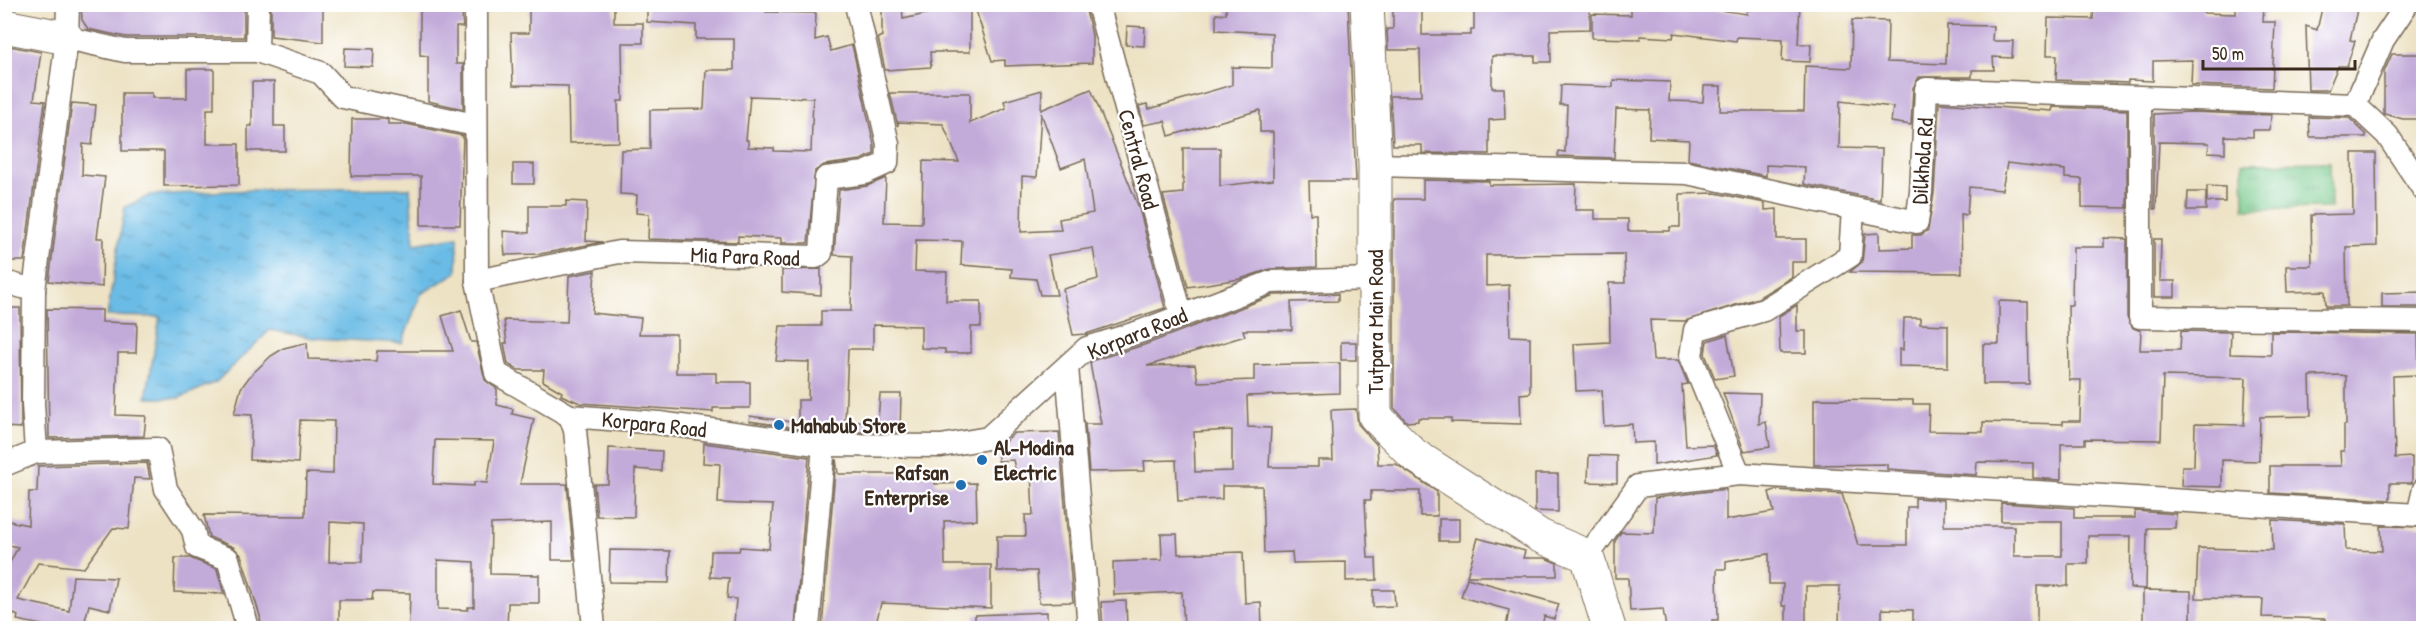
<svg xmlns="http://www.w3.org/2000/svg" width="2428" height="633" viewBox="0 0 2428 633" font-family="'Patrick Hand',sans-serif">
  <defs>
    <pattern id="grass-tufts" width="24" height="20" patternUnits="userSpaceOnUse" patternTransform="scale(1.5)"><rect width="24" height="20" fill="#77c98c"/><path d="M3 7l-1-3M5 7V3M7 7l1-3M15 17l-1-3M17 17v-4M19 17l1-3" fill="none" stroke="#63a372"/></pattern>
    <pattern id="water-ripples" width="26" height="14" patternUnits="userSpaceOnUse" patternTransform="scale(1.5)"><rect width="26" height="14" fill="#6abce6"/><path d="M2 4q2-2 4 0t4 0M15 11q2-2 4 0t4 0" fill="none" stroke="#5899ba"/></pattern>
  </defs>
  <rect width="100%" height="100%" fill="#fff"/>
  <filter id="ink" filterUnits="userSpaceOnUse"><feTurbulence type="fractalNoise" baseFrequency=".0167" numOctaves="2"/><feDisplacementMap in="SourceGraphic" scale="12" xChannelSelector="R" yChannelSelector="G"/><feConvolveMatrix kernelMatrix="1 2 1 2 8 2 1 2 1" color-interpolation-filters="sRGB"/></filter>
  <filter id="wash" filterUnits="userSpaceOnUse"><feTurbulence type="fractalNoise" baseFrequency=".008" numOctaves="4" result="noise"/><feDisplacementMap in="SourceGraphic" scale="24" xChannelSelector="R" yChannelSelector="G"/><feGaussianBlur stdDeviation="1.35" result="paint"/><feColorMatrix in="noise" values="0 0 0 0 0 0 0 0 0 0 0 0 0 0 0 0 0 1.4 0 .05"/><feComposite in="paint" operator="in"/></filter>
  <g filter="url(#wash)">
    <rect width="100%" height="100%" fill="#ede2c4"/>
    <path fill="url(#grass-tufts)" stroke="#597a55" stroke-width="1.5" d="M2330,162L2331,208L2244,209L2243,163Z"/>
    <path fill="url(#water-ripples)" stroke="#527382" stroke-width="1.5" d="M410,188L414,244L458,237L457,272L421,294L402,343L314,338L270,330L216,382L179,398H146L160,317L107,316L125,207L151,195L253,190Z"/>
    <g id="blocks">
      <g fill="#c2aad9" fill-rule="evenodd">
        <path d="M81,4H244V37H126L88,29L82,20Z"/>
        <path d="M271,4H323V42L271,36Z"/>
        <path d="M529,4H614V23H643V43H622L623,101H618L619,142L569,143L568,86L513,85L511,33H529Z"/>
        <path d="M647,4H766V12L816,13L815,40L827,37L831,51L852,45L874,145V154L861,160L824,165L815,171L808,243H782V238L738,236V242L648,239L649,214L636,213L637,195L620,194L621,150L650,149V110L704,109L706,70H734V39H696V25L647,22ZM750,96L813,98L811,152L774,151V148L748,147V140H746Z"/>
        <path d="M882,4H902L903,19L970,4V52H930L931,67L885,70L878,38L882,36Z"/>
        <path d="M974,4L1085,7L1092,35V63L1005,66V60L992,61Z"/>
        <path d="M1226,4H1348L1356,181H1309L1310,214H1316L1317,267L1270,269L1240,279L1188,287L1163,195L1183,193V148H1220V186L1273,180V132H1260V110L1169,136L1165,121L1144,125L1139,106L1147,104L1149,109L1232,85V67L1272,68V33L1216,30V14H1226Z"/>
        <path d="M1393,4H1422V35H1471V30H1474V4L1590,6V29L1550,30L1551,62H1535V56H1492V88H1504L1505,119L1489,120V154L1422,153V145H1393L1390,96H1421L1420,50H1388L1387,29H1393Z"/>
        <path d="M1631,4H1676L1747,14L1748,4H1800L1798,44H1811L1810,62L1782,61L1783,39L1737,37L1736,41L1674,33L1673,38L1640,36V39L1592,38V14L1631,15Z"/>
        <path d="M2094,4H2203V13L2236,14V4H2264L2263,22H2275L2272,88L2191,85L2192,60L2153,61V81L2128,80V83L2056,80L2057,55H2047L2048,18L2093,19Z"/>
        <path d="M2323,4L2357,10L2350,40L2355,41L2347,66H2338L2328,90H2308L2306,26L2317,30Z"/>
        <path d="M461,6L463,27H456V64H463V109L428,101V56L420,55V8H461Z"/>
        <path d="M1852,20L1888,21L1887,62L1946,64L1947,25L1993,26L1992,41H2013L2012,58L1993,57L1994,70H1972V77H1919L1913,88L1911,125L1891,122L1893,107L1840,101L1839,148L1882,149L1880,200L1804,184L1805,167L1766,165V176L1688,160L1689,140L1649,138L1650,110L1616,109L1614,158L1558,156L1559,151L1565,152L1567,105H1560L1561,85L1613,87V80L1670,82L1669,101L1703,102L1704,86H1721L1720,111H1804L1805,66L1851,68Z"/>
        <path d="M1127,26L1145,27L1144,46L1126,45Z"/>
        <path d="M4,45L41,52L34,100L45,101L24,261H4Z"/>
        <path d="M345,48L374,49L373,67L344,66Z"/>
        <path d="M2392,54H2424V119H2403L2384,114V72Z"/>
        <path d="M187,69H214V109H207V144H239V185L164,186V151H122V93H152V98H187Z"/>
        <path d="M252,82H274V126H285V151H248V126H252Z"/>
        <path d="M1091,89L1139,208L1165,308L1086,334L1073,335L1063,289L1098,279L1093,248L1048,255L1057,295H1040L1036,279L1011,277L1012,269L961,265L962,241L916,240L915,271L947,272L946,301H981V327H971V353H945V349L921,348V326L873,325V349H848L845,421H878L880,394H901L900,432H825L749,421L750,416L798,423V400H808L809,362L776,361L780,326H821V311H851L852,256L834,255L839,190L867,186L886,178L884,222L922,223L923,161L959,162L943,124L898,122V126L890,93H970V123L1006,108L1004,101L1042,90L1041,110ZM1041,113L1061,168L1085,159L1093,213L1059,219L1061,230L1021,232L1022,176L1037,177Z"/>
        <path d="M72,103L96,105L92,145L83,144L82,175L105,177L97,238H103L102,287L49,281Z"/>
        <path d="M1939,103L2052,111L2053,107L2127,110V208L2082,207V179L2065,178V170L2007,163L2002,190L1969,187L1967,215L1961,214L1962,273L1850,272L1862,262L1865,234L1879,233V249L1912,248V235H1921L1928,230L1934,193Z"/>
        <path d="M2190,112L2271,115L2270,130H2253V137L2225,136V153L2208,152L2209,143L2159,142L2156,209H2154V114Z"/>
        <path d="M2309,117L2349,118L2366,134V137H2310Z"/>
        <path d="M352,119H384L388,120V124H406L463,136L460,225H421V176H351Z"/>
        <path d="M2352,153H2376L2377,246L2346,247L2347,306H2326L2325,291L2287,292L2286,266H2312L2311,215L2353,214Z"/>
        <rect x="513" y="164" width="21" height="20"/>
        <path d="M1423,180L1489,181V185L1576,184L1575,210H1595V219H1628V231H1670V227H1680V194L1715,193L1765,203V210L1777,209V239H1806V262H1792V277L1758,298L1685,321L1650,320L1653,360H1678L1688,384L1682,385L1686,446L1713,445L1717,455L1654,465V442L1633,443L1632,424L1604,426L1602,390L1576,391L1574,344L1610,342L1609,283H1625L1624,254L1486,255V286L1509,285L1510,336L1530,337V393L1520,394L1521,424L1451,422V418H1418V421L1407,422L1394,408V199H1423Z"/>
        <path d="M2207,186L2225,187V202H2207Z"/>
        <path d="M2188,192H2206V210H2187Z"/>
        <path d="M566,201L587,202L586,241L603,242L540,254L505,255L503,231L529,233V206H566Z"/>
        <path d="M2104,238L2127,239V317L2133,328L2141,331L2140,350H2180L2181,331L2231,332L2230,354L2271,355V332L2418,334L2419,375L2393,376L2395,458L2412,457V483H2390V500L2270,493V466H2341L2340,451H2344V425H2346V376L2341,375L2310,376L2311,416L2260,417L2259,461L2222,460V487L2181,486L2182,466H2194L2195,424L2244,425L2246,378L2163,376L2161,440L2085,439V444H2061V480L2033,478V463L1977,462L1976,475L1887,469V464L1814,465V400L1817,399L1913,400V404H1929L1928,431L1983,432V422L2063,424V421H2080L2081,380H2069L2068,305H2072L2073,247H2104Z"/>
        <path d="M2154,239H2161L2160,281H2175V297H2154Z"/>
        <path d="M821,269V295L782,292V270Z"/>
        <path d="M595,271L592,313L641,318L639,334H676V373H716V382H750V408H713V412L580,403L561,395L562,392L543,381L544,370H518L508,364L504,343H507L504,320L567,322L569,276Z"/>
        <path d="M2424,292V307H2382V293Z"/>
        <path d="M1338,294V301L1291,302L1292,330H1243L1245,336L1147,366L1195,365L1198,382L1254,380V365L1340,363V393L1247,396L1248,427L1271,428L1269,467H1318V460H1333L1331,410L1356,409L1358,424L1377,445L1378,464H1396L1437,492V516H1420V491H1371V500H1365L1368,558H1376L1377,580L1346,581V562L1293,563L1292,552L1264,553L1262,486H1222V499L1178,501L1176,460L1144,461L1145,471L1089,472L1085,424H1101L1090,363L1094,360L1144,345L1274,295ZM1232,430V471L1195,472L1194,432Z"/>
        <path d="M1999,301L2028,302L2029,384H1983V344H1999Z"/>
        <path d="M1797,305V331H1806V353H1780L1779,316Z"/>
        <path d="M4,308H20L21,428L4,427Z"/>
        <path d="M47,309L102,310V322L137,323L136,353H118L116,415L146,416L144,436L49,438Z"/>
        <path d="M461,310L471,342H476L485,380L497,389V405L513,409L512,414L534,419L520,484H567L574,560H552V522L491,524L490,574L539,575V603H508L507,628H409L410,593L373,592L372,600H339V628H261L260,616L241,555L233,547L209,537L204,515L305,516L306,473L333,474L334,421L300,420L298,463L250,460L252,415L234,414L241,388L250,376L271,356L284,348L296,345L307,343L308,359L376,361L377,351H453L442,316ZM435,440L494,441L487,483L474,482V486L433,484ZM330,522L363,524L362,562H329ZM438,560L474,562V607H468V610L438,609Z"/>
        <path d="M1904,318H1920V324L1948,325V367L1899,366V349L1903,350Z"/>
        <path d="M1727,335L1734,376L1715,379L1705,354L1707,341Z"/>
        <rect x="1341" y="342" width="15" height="18"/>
        <path d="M1723,393L1760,394L1759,424L1766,422L1770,447L1744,451Z"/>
        <path d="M1059,432L1073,602L1039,603L1037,571H997V536H1026L1025,515H1033L1031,472L1016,473L1013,460L998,461V448L1014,433Z"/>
        <path d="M704,443L809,457L795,628H751V624L734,623L736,599L727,598L729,578L710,577L711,551H739L740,547L769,549L773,505L718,503L720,464L703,463Z"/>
        <path d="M609,448L662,451L661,471L635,469L634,517L597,516L594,484H608Z"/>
        <path d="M1589,455L1617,456V483L1588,482Z"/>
        <path d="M836,459L838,474H935V484L976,483L977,520L944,521L945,565H991V608L881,603L875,628H822Z"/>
        <path d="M147,463L150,479L134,478L129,529L113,528L84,568L38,563L18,600L69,611L73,576L116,578L110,610L89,605L83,628H56L17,620L18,616L12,613L4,627V574L18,547L4,544V520L28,525L29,492H37L38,466Z"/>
        <path d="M1535,474H1558V512L1535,511Z"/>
        <path d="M1726,489V520L1774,512L1769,492L1776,490L1842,494L1858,545H1907V507H1915V498L1944,500V526H2014V556H2062V521H2001V503L2074,508V518H2135V511L2176,514L2175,528H2147L2146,589L2130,588L2131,536H2088V564H2068V586H2037V628H1913V610L1882,609V628H1839L1840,586H1806V628H1786V606H1782L1783,584H1769V554L1726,561V569H1717L1718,620H1712V628H1666L1663,609L1630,611L1628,578H1615V541L1621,532L1654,533L1655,498Z"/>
        <rect x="1439" y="519" width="20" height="22"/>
        <path d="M2272,520L2345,524L2346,550L2382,551L2381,526L2424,527V628H2325V619L2262,617L2263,599L2196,598L2198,548L2273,550Z"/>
        <path d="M1161,534H1177L1178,554L1243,552L1245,603L1261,602L1262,627L1184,628L1182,592L1114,595L1113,562L1162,560Z"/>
        <path d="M1478,538L1525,551L1523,558H1545L1557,563V576H1467Z"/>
        <path d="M610,550L670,551L669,583L609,582Z"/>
        <path d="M175,558H190L217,569L224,594L174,592Z"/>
        <path d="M1467,578L1559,604L1554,619L1544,616L1542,628H1506L1509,610L1461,597Z"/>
        <path d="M1373,590H1394L1395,606L1373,607Z"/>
        <path d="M2143,590L2191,591V623L2143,622Z"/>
        <path d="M1126,601L1127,628H1103L1101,602Z"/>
        <path d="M1047,612V628H975V615Z"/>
      </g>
    </g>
  </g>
  <g filter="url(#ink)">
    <use href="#blocks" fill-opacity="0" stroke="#796a58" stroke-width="1.5"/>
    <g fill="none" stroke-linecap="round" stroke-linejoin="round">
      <defs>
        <g id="street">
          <path d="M476,4L477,281L496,373L570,416L575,430L594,628"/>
          <path d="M1098,4L1181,314"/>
          <path d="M67,38L125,51H257L321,73L343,97L475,125"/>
          <path d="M257,51L258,4"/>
          <path d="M2140,98V317L2424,321"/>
          <path d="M2355,105L2383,40L2407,4"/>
          <path d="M2355,105L2387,135L2424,190"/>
          <path d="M1375,165L1687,173L1917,222L1921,192L1926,89L2355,105"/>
          <path d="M477,281L619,252L816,257L821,253L826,178L865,173L887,163L888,144L856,4"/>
          <path d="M4,282L34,290"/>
          <path d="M1067,367L1089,628"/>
          <path d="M570,416L659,423L824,445L941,446L988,438L1087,348L1139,332L1271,282L1373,279"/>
          <path d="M36,452L33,404L34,290L67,38L68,4"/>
          <path d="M4,465L36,452L158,449L166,489L193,530L197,547L228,559L248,628"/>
          <path d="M1739,474L1691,356L1695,330L1764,310L1850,256L1853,209"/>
          <path d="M1587,557L1638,486L1739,474L2418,515L2424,489"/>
          <path d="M808,628L824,445"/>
        </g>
        <g id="secondary">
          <path d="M1367,4L1375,165V416L1414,455L1540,536L1587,556L1609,628"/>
          <path d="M4,26L67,38"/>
        </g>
      </defs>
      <use href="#street" stroke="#796a58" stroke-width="25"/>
      <use href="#secondary" stroke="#796a58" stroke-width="35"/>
      <use href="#street" stroke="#fff" stroke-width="22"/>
      <use href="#secondary" stroke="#fff" stroke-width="33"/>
    </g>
  </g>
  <g fill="#1f6fb2" stroke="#fff" stroke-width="2">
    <circle cx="779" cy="425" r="6"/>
    <circle cx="982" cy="460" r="6"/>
    <circle cx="961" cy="485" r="6"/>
  </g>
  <g text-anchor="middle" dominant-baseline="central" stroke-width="4.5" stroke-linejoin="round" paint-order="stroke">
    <g font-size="22" fill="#3b2a1e" stroke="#fff">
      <text transform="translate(1139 159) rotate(75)">Central Road</text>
      <text transform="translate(1922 161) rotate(-86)">Dilkhola Rd</text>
      <text transform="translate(745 256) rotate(2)">Mia Para Road</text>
      <text transform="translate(1375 322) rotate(-90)">Tutpara Main Road</text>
      <text transform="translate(1137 333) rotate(-22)">Korpara Road</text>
      <text transform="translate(654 424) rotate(6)">Korpara Road</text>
    </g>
    <g font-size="22" font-weight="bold" fill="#3b2a1e" stroke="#fff" text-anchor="start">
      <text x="791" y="425">Mahabub Store</text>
      <text x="994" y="447">Al-Modina<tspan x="994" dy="25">Electric</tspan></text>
      <text x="949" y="472" text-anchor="end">Rafsan<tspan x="949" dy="25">Enterprise</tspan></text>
    </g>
  </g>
  <rect width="2428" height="633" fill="none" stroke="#fff" stroke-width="24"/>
  <path d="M2203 60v9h152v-9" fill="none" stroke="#3b2a1e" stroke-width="3"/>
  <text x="2212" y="60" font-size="18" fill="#3b2a1e" stroke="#ffffff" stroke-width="4.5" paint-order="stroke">50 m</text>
</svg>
